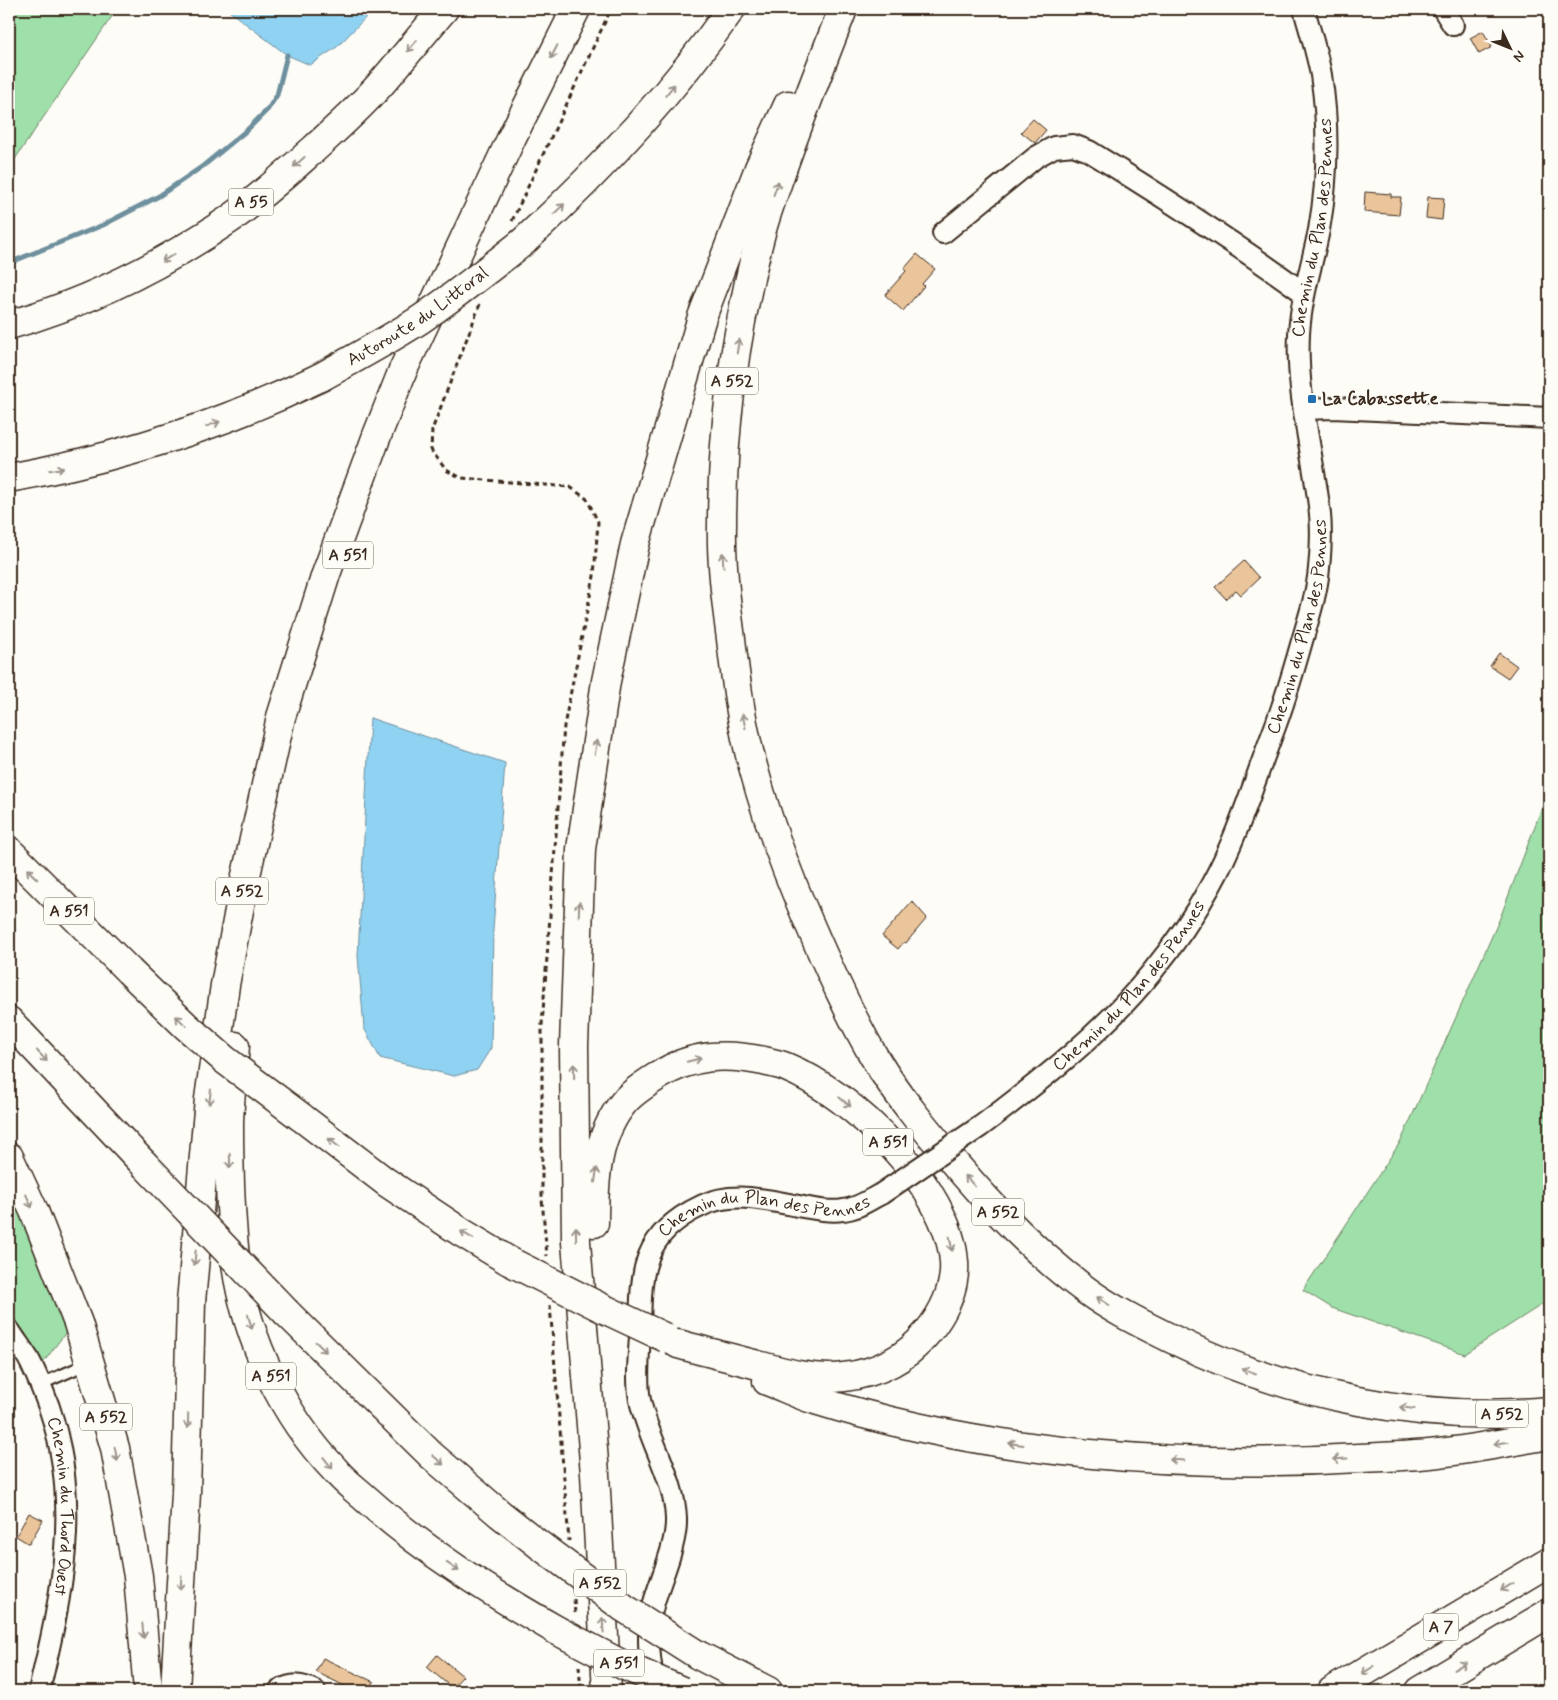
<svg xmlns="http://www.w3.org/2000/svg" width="1558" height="1700" viewBox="0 0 1558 1700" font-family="Mynerve,sans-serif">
  <rect width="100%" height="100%" fill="#fdfcf7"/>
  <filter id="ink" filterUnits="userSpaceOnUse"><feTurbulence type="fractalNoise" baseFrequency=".02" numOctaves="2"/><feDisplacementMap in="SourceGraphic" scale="10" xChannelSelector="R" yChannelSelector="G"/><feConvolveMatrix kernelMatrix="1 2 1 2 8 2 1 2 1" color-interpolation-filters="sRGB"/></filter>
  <g filter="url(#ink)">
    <g fill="#9fdfa9" stroke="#6d8464">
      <path d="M9,9H117L9,168Z"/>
      <path d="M1549,789V1300L1465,1354L1332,1308L1303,1290L1401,1141L1500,918Z"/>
      <path d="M9,1188L47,1270L69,1328L43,1363L18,1325L9,1314Z"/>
    </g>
    <g fill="#90d2f1" stroke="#6e8f9d">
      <path d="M228,9H374L337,47L310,65L287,55L229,11Z"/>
      <path d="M370,718L505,763L493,930L491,1048L477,1070L454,1076L380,1058L364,1028L358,956Z"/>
    </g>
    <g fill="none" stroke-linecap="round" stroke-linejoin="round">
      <path stroke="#6e8f9d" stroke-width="5" d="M9,263L103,225L159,196L203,166L247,130L268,109L277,95L287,55"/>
    </g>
    <g fill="#eac49a" stroke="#3b2a1e">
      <path d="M1483,31L1492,47L1479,54L1470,38Z"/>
      <path d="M1033,119L1046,130L1035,143L1021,132Z"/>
      <path d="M1365,192L1391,194V197H1401L1399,215L1364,212Z"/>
      <path d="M1428,197L1444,198L1442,220L1426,218Z"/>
      <path d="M917,254L935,269L922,284L924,286L903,311L885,295L906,271L904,269Z"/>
      <path d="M1244,561L1259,578L1241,595L1236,590L1226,599L1215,587Z"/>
      <path d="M1499,653L1517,666L1508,678L1490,666Z"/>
      <path d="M912,901L927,918L906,943L904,942L898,949L882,936Z"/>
      <path d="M29,1513L43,1520L29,1544L16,1536Z"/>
      <path d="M437,1655L463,1676L452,1688L427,1667Z"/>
      <path d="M323,1658L374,1682L368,1691H355L316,1672Z"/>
    </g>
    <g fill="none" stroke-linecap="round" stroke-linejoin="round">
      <defs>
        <path id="lane" d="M41,1384L89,1363"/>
        <g id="street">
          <path d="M1443,9L1453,25"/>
          <path d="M943,233L1036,157L1054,147L1073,145L1089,151C1162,196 1234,242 1304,293"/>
          <path d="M1304,409L1333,408L1549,418"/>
          <path id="s1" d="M981,1126C1042,1080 1104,1032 1152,972C1174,945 1194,916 1211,885C1237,838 1253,785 1272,735C1284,704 1293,673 1302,641C1309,617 1317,593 1319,568C1321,548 1322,526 1319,506C1312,449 1296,392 1299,334C1301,298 1312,265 1319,230C1328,179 1329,126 1321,75C1317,53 1310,31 1304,9"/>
          <path id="s2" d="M9,1330C15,1339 22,1349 28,1358C37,1374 43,1391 49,1407C82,1504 62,1595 39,1691"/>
          <path id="s3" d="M655,1689C650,1663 646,1637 652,1610C658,1583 677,1547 676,1519C675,1478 648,1440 640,1400C636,1379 639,1356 640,1335C641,1275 639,1235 701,1206C735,1189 774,1202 809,1208C820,1210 832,1212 843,1210C857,1209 869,1200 881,1194"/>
          <path d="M279,1691C292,1683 302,1684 315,1691"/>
        </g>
        <g id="highway">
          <path d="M843,9C821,65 799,121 779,178C773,196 766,214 761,233C736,327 722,427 722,525C721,563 726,601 731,639C736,682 742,729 754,770C768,822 787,873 809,923C829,969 850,1016 876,1060C899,1098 928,1132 957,1166C996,1212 1038,1255 1087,1291C1113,1310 1142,1324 1170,1338C1286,1395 1420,1423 1549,1411"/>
          <path d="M523,242C600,171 671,95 731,9"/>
          <path d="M9,325C90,302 161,266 230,219C260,198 288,172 315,148C339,126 364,104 385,79C405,56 424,32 444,9"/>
          <path d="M9,478C119,458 220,426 321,377"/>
          <path d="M9,851L129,971"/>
          <path d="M9,1021L144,1164"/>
          <path d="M235,1046C233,1071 230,1097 229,1122C229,1169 230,1218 236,1265C247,1340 283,1416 335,1470C344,1481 355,1489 365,1498C424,1551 490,1592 558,1631"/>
          <path d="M301,1117L386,1182L461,1232L509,1261"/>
          <path d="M9,1157L34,1211L78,1323L115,1448L138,1576L148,1691"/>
          <path d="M594,1223C594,1180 596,1135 625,1101C634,1091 647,1083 658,1076C692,1054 725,1053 764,1061C771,1063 779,1064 786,1067C852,1094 949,1187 954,1262C956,1288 943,1314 927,1333C906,1359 877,1373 844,1377C814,1381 783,1372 754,1364C728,1357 703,1351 678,1344"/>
          <path d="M287,1313L431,1455L500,1514L542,1547"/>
          <path d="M767,1381C783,1387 799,1395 815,1400C988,1454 1179,1469 1359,1458C1386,1457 1413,1456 1439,1453C1476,1449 1513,1441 1549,1435"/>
          <path d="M698,1655L768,1691"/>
          <path d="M175,1691L186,1493L191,1302L209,1099L225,985L243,889L281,717L326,574L376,438L403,370L512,137L576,9"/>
          <path d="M607,1691L595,1474L576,1242L574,1046L581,849L606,681L635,544L702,317L759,168L788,105"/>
          <path d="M1332,1691L1549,1562"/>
          <path d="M1419,1691L1549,1613"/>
        </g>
      </defs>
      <use href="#lane" stroke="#3b2a1e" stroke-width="14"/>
      <use href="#street" stroke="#3b2a1e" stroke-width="24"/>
      <use href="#highway" stroke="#3b2a1e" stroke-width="31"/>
      <g stroke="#3b2a1e" stroke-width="3" stroke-dasharray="5 4" stroke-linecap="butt">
        <path d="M512,221L611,9"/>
        <path d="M480,304L432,430L431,450L446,470L462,478L570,487L587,499L598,522L594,576L564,726L542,1025V1199L547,1256"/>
        <path d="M550,1305L569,1541"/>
        <path d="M574,1599L575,1615"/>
        <path d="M579,1666L581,1691"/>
      </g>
      <use href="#lane" stroke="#fdfcf7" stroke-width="10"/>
      <use href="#street" stroke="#fdfcf7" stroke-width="20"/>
      <use href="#highway" stroke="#fdfcf7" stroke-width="28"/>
      <defs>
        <path id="street-bridge" d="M881,1194L981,1126"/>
        <g id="highway-bridge">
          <path id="s4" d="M321,377C355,358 389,340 421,319C456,295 490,268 523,242"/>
          <path d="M129,971L186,1026L225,1060L301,1117"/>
          <path d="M144,1164L287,1313"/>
          <path d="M509,1261L600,1307L666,1338"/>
          <path d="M542,1547L624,1608L698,1655"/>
          <path d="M558,1631L625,1666L682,1691"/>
        </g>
      </defs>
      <use href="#street-bridge" stroke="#3b2a1e" stroke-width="24" stroke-linecap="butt"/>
      <use href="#highway-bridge" stroke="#3b2a1e" stroke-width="31" stroke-linecap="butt"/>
      <use href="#street-bridge" stroke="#fdfcf7" stroke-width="20"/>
      <use href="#highway-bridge" stroke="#fdfcf7" stroke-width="28"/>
    </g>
    <defs><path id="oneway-shaft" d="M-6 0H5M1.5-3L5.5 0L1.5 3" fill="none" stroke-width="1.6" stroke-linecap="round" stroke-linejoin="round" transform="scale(1.25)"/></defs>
    <g stroke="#9c938a">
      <use href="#oneway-shaft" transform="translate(412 46) rotate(130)"/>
      <use href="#oneway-shaft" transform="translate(554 52) rotate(117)"/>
      <use href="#oneway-shaft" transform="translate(670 90) rotate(-51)"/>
      <use href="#oneway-shaft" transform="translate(299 162) rotate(138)"/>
      <use href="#oneway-shaft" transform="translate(776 188) rotate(-71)"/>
      <use href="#oneway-shaft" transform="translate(559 209) rotate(-43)"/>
      <use href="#oneway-shaft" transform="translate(168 258) rotate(149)"/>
      <use href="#oneway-shaft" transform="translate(738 346) rotate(-81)"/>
      <use href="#oneway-shaft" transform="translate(213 424) rotate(-20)"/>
      <use href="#oneway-shaft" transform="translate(57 469) rotate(-10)"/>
      <use href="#oneway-shaft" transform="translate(723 560) rotate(-93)"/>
      <use href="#oneway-shaft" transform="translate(744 721) rotate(-101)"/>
      <use href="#oneway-shaft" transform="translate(596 747) rotate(-81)"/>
      <use href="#oneway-shaft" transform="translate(32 874) rotate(-135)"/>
      <use href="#oneway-shaft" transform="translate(579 909) rotate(-88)"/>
      <use href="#oneway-shaft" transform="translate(181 1021) rotate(-137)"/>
      <use href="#oneway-shaft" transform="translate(42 1056) rotate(47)"/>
      <use href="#oneway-shaft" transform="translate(694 1060) rotate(-14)"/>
      <use href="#oneway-shaft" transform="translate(574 1071) rotate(-91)"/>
      <use href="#oneway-shaft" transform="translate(210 1097) rotate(97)"/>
      <use href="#oneway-shaft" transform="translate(845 1102) rotate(39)"/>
      <use href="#oneway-shaft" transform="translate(334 1143) rotate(-143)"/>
      <use href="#oneway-shaft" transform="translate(230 1161) rotate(89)"/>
      <use href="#oneway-shaft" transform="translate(596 1175) rotate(-82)"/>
      <use href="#oneway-shaft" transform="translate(970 1181) rotate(-131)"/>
      <use href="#oneway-shaft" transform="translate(29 1201) rotate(66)"/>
      <use href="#oneway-shaft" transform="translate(576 1234) rotate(-91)"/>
      <use href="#oneway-shaft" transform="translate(467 1235) rotate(-149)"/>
      <use href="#oneway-shaft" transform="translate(951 1244) rotate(80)"/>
      <use href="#oneway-shaft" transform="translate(195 1258) rotate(95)"/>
      <use href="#oneway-shaft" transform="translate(1103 1301) rotate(-148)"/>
      <use href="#oneway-shaft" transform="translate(250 1322) rotate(74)"/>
      <use href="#oneway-shaft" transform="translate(321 1347) rotate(44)"/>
      <use href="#oneway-shaft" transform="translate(1249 1371) rotate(-161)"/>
      <use href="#oneway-shaft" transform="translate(1407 1408) rotate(-172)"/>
      <use href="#oneway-shaft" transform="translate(188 1421) rotate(92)"/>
      <use href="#oneway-shaft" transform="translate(1501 1443) rotate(171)"/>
      <use href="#oneway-shaft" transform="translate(1016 1444) rotate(-173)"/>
      <use href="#oneway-shaft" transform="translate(116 1454) rotate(79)"/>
      <use href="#oneway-shaft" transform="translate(1340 1459) rotate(177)"/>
      <use href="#oneway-shaft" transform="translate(438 1460) rotate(41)"/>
      <use href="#oneway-shaft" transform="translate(1177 1460) rotate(-177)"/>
      <use href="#oneway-shaft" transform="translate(328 1463) rotate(51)"/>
      <use href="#oneway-shaft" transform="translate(453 1567) rotate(34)"/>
      <use href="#oneway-shaft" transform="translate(181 1583) rotate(93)"/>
      <use href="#oneway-shaft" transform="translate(1507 1587) rotate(149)"/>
      <use href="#oneway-shaft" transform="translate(603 1625) rotate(-95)"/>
      <use href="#oneway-shaft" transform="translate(143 1631) rotate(85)"/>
      <use href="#oneway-shaft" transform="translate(1460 1666) rotate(-31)"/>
      <use href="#oneway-shaft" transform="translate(1368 1670) rotate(149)"/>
    </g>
  </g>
  <rect fill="#1f6fb2" stroke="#fdfcf7" stroke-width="2" x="1307" y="394" width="10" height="10" rx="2.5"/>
  <g text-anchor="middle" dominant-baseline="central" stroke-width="4.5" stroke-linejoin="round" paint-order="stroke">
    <g fill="#fdfcf7" stroke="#75695f" stroke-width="1">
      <rect x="228.5" y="188.5" width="45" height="27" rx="4"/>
      <rect x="706" y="367.5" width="52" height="27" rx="4"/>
      <rect x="323" y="541.5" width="50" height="27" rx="4"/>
      <rect x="216" y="877.5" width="52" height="27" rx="4"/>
      <rect x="44" y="897.5" width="50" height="27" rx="4"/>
      <rect x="863" y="1128.5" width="50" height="27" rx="4"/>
      <rect x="972" y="1198.5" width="52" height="27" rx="4"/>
      <rect x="246" y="1362.5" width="50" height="27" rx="4"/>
      <rect x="1476" y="1400.5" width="52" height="27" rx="4"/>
      <rect x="80" y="1403.5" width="52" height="27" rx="4"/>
      <rect x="574" y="1569.5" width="52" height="27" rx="4"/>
      <rect x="1423.5" y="1613.5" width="35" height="27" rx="4"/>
      <rect x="594" y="1649.5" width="50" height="27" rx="4"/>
    </g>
    <g font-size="16" font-weight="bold" fill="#3b2a1e">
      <text x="251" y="202">A 55</text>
      <text x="732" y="381">A 552</text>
      <text x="348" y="555">A 551</text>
      <text x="242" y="891">A 552</text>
      <text x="69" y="911">A 551</text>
      <text x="888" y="1142">A 551</text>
      <text x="998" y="1212">A 552</text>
      <text x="271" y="1376">A 551</text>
      <text x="1502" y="1414">A 552</text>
      <text x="106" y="1417">A 552</text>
      <text x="600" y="1583">A 552</text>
      <text x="1441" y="1627">A 7</text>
      <text x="619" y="1663">A 551</text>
    </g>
    <g font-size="18" fill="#3b2a1e" stroke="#fdfcf7">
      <text stroke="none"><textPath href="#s1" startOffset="1015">Chemin du Plan des Pennes</textPath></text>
      <text stroke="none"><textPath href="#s4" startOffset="114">Autoroute du Littoral</textPath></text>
      <text stroke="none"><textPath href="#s1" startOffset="610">Chemin du Plan des Pennes</textPath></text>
      <text stroke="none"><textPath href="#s1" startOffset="205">Chemin du Plan des Pennes</textPath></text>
      <text stroke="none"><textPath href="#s3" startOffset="580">Chemin du Plan des Pennes</textPath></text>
      <text stroke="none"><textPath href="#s2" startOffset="188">Chemin du Thord Ouest</textPath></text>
    </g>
    <g font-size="18" font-weight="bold" fill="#3b2a1e" stroke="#fdfcf7" text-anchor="start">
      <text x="1322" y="399">La Cabassette</text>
    </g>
  </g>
  <rect width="1558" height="1700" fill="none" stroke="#fdfcf7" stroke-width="30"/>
  <rect x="15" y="15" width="1528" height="1670" fill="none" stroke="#3b2a1e" stroke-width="2" filter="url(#ink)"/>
  <g transform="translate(1510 48) rotate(133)" stroke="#fdfcf7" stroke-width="4" paint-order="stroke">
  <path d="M0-4L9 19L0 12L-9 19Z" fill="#3b2a1e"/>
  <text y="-8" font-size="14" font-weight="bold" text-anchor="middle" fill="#3b2a1e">N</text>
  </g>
</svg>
